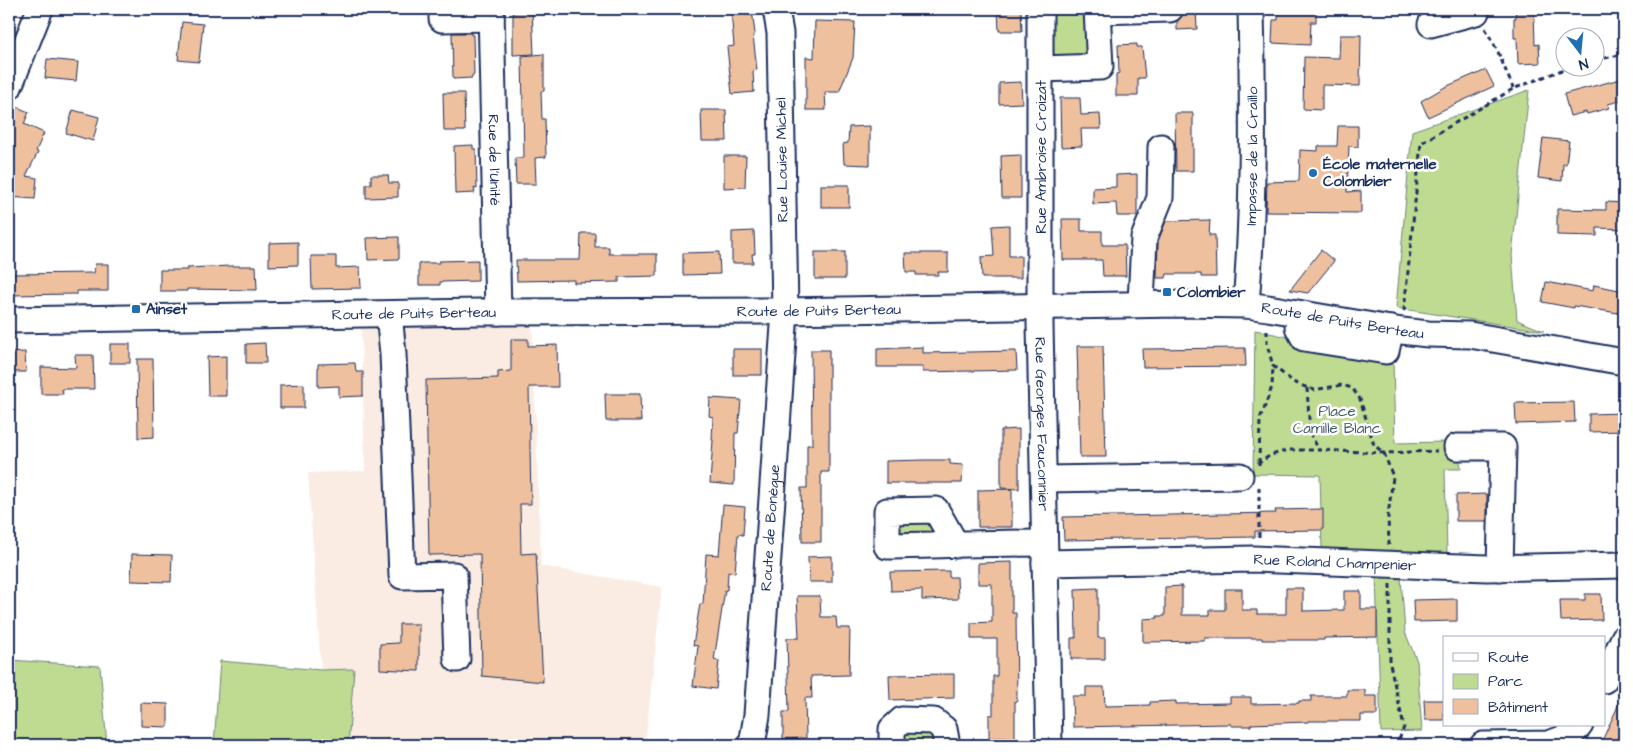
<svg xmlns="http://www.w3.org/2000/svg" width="1633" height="754" viewBox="0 0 1633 754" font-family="'Architects Daughter',sans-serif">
  <rect width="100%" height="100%" fill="#fff"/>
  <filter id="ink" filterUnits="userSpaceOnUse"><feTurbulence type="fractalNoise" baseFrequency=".02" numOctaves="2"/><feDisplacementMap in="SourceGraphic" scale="10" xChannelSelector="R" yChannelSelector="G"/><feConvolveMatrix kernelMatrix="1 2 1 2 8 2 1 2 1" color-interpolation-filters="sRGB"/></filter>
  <g filter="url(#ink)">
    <path fill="#faece2" d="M532,322L541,566L662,587L645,745H348L354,669L321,670L308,473L365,471L361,324Z"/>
    <g fill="#bfdb92" stroke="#6d8578">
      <path d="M1053,9H1092L1095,62L1054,63Z"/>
      <path d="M1529,90L1512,255L1517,320L1544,331L1396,308L1412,131Z"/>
      <path d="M1255,330L1393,359L1395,443L1446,442L1459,455L1461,469H1445L1447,555L1322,548L1320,475L1253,474Z"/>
      <path d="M930,518L938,531L932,538L900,539L896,532L899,519Z"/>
      <path d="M1376,576L1401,577L1405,632L1417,661L1422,731L1381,732Z"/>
      <path d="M9,660L100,666L107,745H9Z"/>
      <path d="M220,661L321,670L354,669L348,745H214Z"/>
      <path d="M933,727L935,745H903L902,729Z"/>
    </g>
    <g fill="#efc09e" stroke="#1b2f5e">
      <path d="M513,9H532L534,54L513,55Z"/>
      <path d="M752,9L755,34L753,35L757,70L753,71L754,92L732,94L727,47L734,46L731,11Z"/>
      <path d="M998,9H1021L1022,31H999Z"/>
      <path d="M1184,9H1196L1197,29L1177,30V21L1182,16Z"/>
      <path d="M1278,9H1316V22H1311L1310,45L1272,43L1273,20H1278Z"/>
      <path d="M1515,9H1534L1535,45L1539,44L1540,63L1518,64L1517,38H1514V18H1516Z"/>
      <path d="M815,21L855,22L853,58L839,92H825L826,110H806V57L814,58Z"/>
      <path d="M182,22L203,24L199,62L178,60Z"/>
      <path d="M452,33H471V35H473L474,75H472V78L453,79Z"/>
      <path d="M1340,35H1361L1360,86L1322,85V110L1303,109L1304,57L1339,58Z"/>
      <path d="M1137,44V47H1142L1145,78H1138V96H1116V74L1119,73L1118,45Z"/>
      <path d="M544,54V91H541L542,119H545L546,157L535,158L536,184H516L515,158H524L522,56Z"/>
      <path d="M47,59L78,62L76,81L45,78Z"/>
      <path d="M1486,70L1494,86L1428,117L1421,101L1445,87L1475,74V75Z"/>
      <path d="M1624,78V100L1608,104L1609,108L1587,114L1586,112L1570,116L1564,94Z"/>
      <path d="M1021,82L1022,103L999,104V83Z"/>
      <path d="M443,93H464L465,131H444Z"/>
      <path d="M1060,98H1080L1081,115L1100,114L1101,129H1081L1082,146L1061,147Z"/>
      <path d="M14,106L29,112L24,124L44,133L36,151L38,152L26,176L37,178L35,199L9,197V118Z"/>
      <path d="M73,110L99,117L93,141L66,133Z"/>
      <path d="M701,110H726L727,141H702Z"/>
      <path d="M1175,113H1193V171H1176Z"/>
      <path d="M870,126V165L844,164L843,144L848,143L849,127Z"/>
      <path d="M1338,126H1358V147L1349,146L1347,192L1361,191V213L1266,212L1267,182L1299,181L1300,150L1318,151V146H1337Z"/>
      <path d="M1543,138L1569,141L1566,164H1563L1562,181L1538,178Z"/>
      <path d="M473,145V149H476L477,189L474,188L475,193L455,194L454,146Z"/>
      <path d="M1021,155V198H1002L1001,156Z"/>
      <path d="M724,156H746L745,187L724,188Z"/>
      <path d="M1137,174V216H1117L1116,203L1093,204V188L1116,187V175Z"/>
      <path d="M371,175H388L389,183H398V197L366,198V184H371Z"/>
      <rect x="821" y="185" width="28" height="22"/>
      <path d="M1606,202L1624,203V229L1597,228V236L1557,235V209L1606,210Z"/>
      <path d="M1062,219H1081V231H1102V245H1125L1126,276H1103L1102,260H1063Z"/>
      <path d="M1210,220L1209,235H1215L1216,277H1201V274H1167L1166,278H1157L1158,241L1166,221Z"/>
      <path d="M1009,225V256H1021V278H982L981,257L994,256L992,226Z"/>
      <path d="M754,231L755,254H752L753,263H732V232Z"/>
      <path d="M581,233H595V247H609V254H657V276L619,277V282L574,283V280L517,281L516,260H580Z"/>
      <path d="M399,237V259L368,260L367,238Z"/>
      <path d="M298,242V265L269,266V243Z"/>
      <path d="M1321,250L1334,261L1308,293L1290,290Z"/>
      <path d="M719,252L720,274L683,275V253Z"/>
      <rect x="815" y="252" width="30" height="27"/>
      <path d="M905,253H948V272H938V275H916V272H906Z"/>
      <path d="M311,256H336V268L360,267L361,288L312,289Z"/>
      <path d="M478,260V281L440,282V285H419V263H439V261Z"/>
      <path d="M95,264H108V291H77V294L9,295V274L94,273Z"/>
      <path d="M230,266H256L257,290L187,289V291H160V270H187V268Z"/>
      <path d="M1546,282L1593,291L1594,285L1624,291V314L1574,306V308L1542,302Z"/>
      <path d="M511,339H528V346L557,345L558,387H529L531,504H520L521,554L536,553L543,682L482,676L480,554L429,555L426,380L498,378V372L511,371Z"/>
      <path d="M265,343L266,363H246V344Z"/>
      <rect x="110" y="344" width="20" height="19"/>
      <path d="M1077,346H1103L1106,457H1080Z"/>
      <path d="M923,347V353L1016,351L1017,370L923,372V367H877V349Z"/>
      <path d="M1245,348L1246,366L1143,367L1142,349Z"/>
      <rect x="733" y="349" width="29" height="26"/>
      <path d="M811,350H829V472H821V542H802L801,488H807V445H812Z"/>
      <path d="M25,352L26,372H9V353Z"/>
      <path d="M75,355H93L94,389H62L63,394H41V367L76,368Z"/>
      <path d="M226,356V396H208L207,357Z"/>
      <path d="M137,359H153L154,437L138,438Z"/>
      <path d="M355,363L356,372H363V396L339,397V386L318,387V364Z"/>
      <path d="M304,384V408H280V385Z"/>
      <path d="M605,394H640L641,421H606Z"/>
      <path d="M710,398L741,400L738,433H735L734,485L710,483L713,440H712L713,417L709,416Z"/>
      <path d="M1574,402L1575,422L1516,424L1515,403Z"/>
      <path d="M1624,413V431L1589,432V414Z"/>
      <path d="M1019,429V489L1001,488V430Z"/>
      <path d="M924,460H950V464L963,465L962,483H886V461Z"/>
      <path d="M1012,489V527H978V490Z"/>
      <path d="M1487,494V521H1456V495Z"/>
      <path d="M723,505L745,507L743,535L738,534L735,573L728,572L727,590H725L714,660L719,661L716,689L693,686L698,646L693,645L700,604H703L706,554L719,555Z"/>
      <path d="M1323,509V530L1255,531V537L1064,540L1063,517L1276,513L1275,510Z"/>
      <path d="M132,554L172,555L171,582L131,581Z"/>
      <path d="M832,556V582H809L808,557Z"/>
      <path d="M1012,562V613H1016L1017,701H1015V738H989V715H993V676H997V639H971V623L992,622V584H978V563Z"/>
      <path d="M949,571V577H957L958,599L922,600V590L891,591L890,572Z"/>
      <path d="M1182,586V615H1210V610H1225V589H1242V610H1257V614H1286V588H1303V611L1344,610V591H1361V609H1377V637L1324,638V640H1262V638H1205V641L1143,642V619L1158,618L1157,616H1165V587Z"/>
      <path d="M1098,588V638H1105V659H1071V638H1076L1075,589Z"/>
      <path d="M1585,594H1601L1602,620L1561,621L1560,600H1585Z"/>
      <path d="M797,596H820L821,617H836L837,628H850L849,675L811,676L812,698H805L806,738L783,739V712H789L787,638H799Z"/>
      <path d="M1457,599V621L1414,622L1413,600Z"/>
      <path d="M399,624H419V671L380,669V644L399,643Z"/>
      <path d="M954,674V698L890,700L889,675Z"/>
      <path d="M1086,687H1104L1105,706L1150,705V702L1176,701V704L1230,703V697H1251V704L1299,703V701H1311V696H1347V690H1365V696H1377V715H1361V721H1308V722L1251,724V726H1231V724L1073,727L1072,696H1086Z"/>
      <path d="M1624,693V736L1620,745H1600Z"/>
      <path d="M1424,700H1444V720H1425Z"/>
      <path d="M141,703L168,704V727L141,726Z"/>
    </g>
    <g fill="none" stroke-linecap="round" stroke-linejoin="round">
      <defs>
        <g id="minor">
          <path d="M442,9V19L491,18"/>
          <path id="s1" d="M491,9L498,312"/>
          <path id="s2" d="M1040,9V325L1049,745"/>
          <path d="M1097,11L1170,9"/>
          <path d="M1431,24L1476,12L1477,9"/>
          <path d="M1041,69L1100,67L1097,9"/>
          <path d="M9,87L40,9"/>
          <path d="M1141,304L1144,238L1160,198L1161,147"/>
          <path id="s3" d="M1246,305C1254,206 1253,107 1251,9"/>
          <path d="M389,314L393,354L402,576L454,575L457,659"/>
          <path d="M1300,314L1298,327L1304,338L1386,351L1391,329"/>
          <path id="s4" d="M9,320L479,312L785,311L1179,304L1246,305L1268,308L1402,331L1428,334L1470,335L1624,362"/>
          <path d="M1457,447H1503L1500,568"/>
          <path d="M1044,479L1240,476"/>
          <path d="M956,545L936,510L887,511V546C940,545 992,543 1044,543"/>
          <path id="s5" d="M1045,563L1254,559L1487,568L1624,565"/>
          <path d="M1604,680L1624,638"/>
          <path id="s6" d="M752,745L757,715L785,311L780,33L776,9"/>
          <path d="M892,745V729L902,720L934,721L944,729L947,745"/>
          <path d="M1483,745L1549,744L1570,736L1580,725"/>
        </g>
      </defs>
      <use href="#minor" stroke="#1b2f5e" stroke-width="29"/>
      <g stroke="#1b2f5e" stroke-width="3" stroke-dasharray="5 4" stroke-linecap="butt">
        <path d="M1485,28L1498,52L1513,88"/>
        <path d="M1596,60L1624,54"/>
        <path d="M1404,311L1421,143L1513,89L1567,68"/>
        <path d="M1267,330V344L1273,366L1295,383L1314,390L1342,385L1352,388L1360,399L1374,445L1384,453L1393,477L1388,516L1389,545"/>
        <path d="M1307,388L1310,433L1319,450"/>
        <path d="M1259,463L1260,419L1272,387L1273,367"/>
        <path d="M1259,465V463L1271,455L1289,450H1319L1384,453L1437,451"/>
        <path d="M1259,487V540"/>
        <path d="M1390,584V664L1404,727L1397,745"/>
      </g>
      <use href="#minor" stroke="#fff" stroke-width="25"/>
    </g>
  </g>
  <g fill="#1f6fb2" stroke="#fff" stroke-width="2">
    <circle cx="1313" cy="173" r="5"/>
    <rect x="1162" y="287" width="10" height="10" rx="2.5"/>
    <rect x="131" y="304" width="10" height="10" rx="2.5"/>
  </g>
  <g text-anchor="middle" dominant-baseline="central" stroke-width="5" stroke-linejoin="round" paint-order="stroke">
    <g font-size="15" fill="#1b2f5e" stroke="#fff">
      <text transform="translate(1041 157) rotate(-90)">Rue Ambroise Croizat</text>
      <text stroke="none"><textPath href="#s3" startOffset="149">Impasse de la Craillo</textPath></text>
      <text transform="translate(782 160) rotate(-91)">Rue Louise Michel</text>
      <text stroke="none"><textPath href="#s1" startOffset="151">Rue de l'Unité</textPath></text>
      <text stroke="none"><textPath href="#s4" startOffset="810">Route de Puits Berteau</textPath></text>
      <text stroke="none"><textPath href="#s4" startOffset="405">Route de Puits Berteau</textPath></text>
      <text stroke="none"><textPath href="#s4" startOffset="1335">Route de Puits Berteau</textPath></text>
      <text stroke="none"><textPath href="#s2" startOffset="415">Rue Georges Fauconnier</textPath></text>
      <text stroke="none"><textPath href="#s6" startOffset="218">Route de Bonègue</textPath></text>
      <text stroke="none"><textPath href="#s5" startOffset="290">Rue Roland Champenier</textPath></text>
    </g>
    <g font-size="15" font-weight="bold" fill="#1b2f5e" stroke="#fff" text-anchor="start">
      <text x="1323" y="164">École maternelle<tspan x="1323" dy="17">Colombier</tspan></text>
      <text x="1177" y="292">Colombier</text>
      <text x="146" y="309">Ainset</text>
    </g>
    <g font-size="15" fill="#445a6b" stroke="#fff">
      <text x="1337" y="411">Place<tspan x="1337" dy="17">Camille Blanc</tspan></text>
    </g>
  </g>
  <rect width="1633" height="754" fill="none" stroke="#fff" stroke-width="30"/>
  <rect x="15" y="15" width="1603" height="724" fill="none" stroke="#1b2f5e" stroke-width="2" filter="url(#ink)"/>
  <rect x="1443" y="636" width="162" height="90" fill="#ffffff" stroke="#a4acbf"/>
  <rect x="1453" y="653" width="25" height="8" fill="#ffffff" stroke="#a4acbf"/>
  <text x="1488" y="662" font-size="15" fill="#1b2f5e">Route</text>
  <rect x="1453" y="674" width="25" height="15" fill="#bfdb92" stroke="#a4acbf"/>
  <text x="1488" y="686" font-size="15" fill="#1b2f5e">Parc</text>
  <rect x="1453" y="699" width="25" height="15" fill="#efc09e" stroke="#a4acbf"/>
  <text x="1488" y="712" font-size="15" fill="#1b2f5e">Bâtiment</text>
  <g transform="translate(1580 52) rotate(164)"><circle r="24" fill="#ffffff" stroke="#a4acbf"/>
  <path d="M0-4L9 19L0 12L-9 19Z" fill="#1f6fb2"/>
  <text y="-8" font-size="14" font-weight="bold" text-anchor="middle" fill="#1b2f5e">N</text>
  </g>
</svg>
